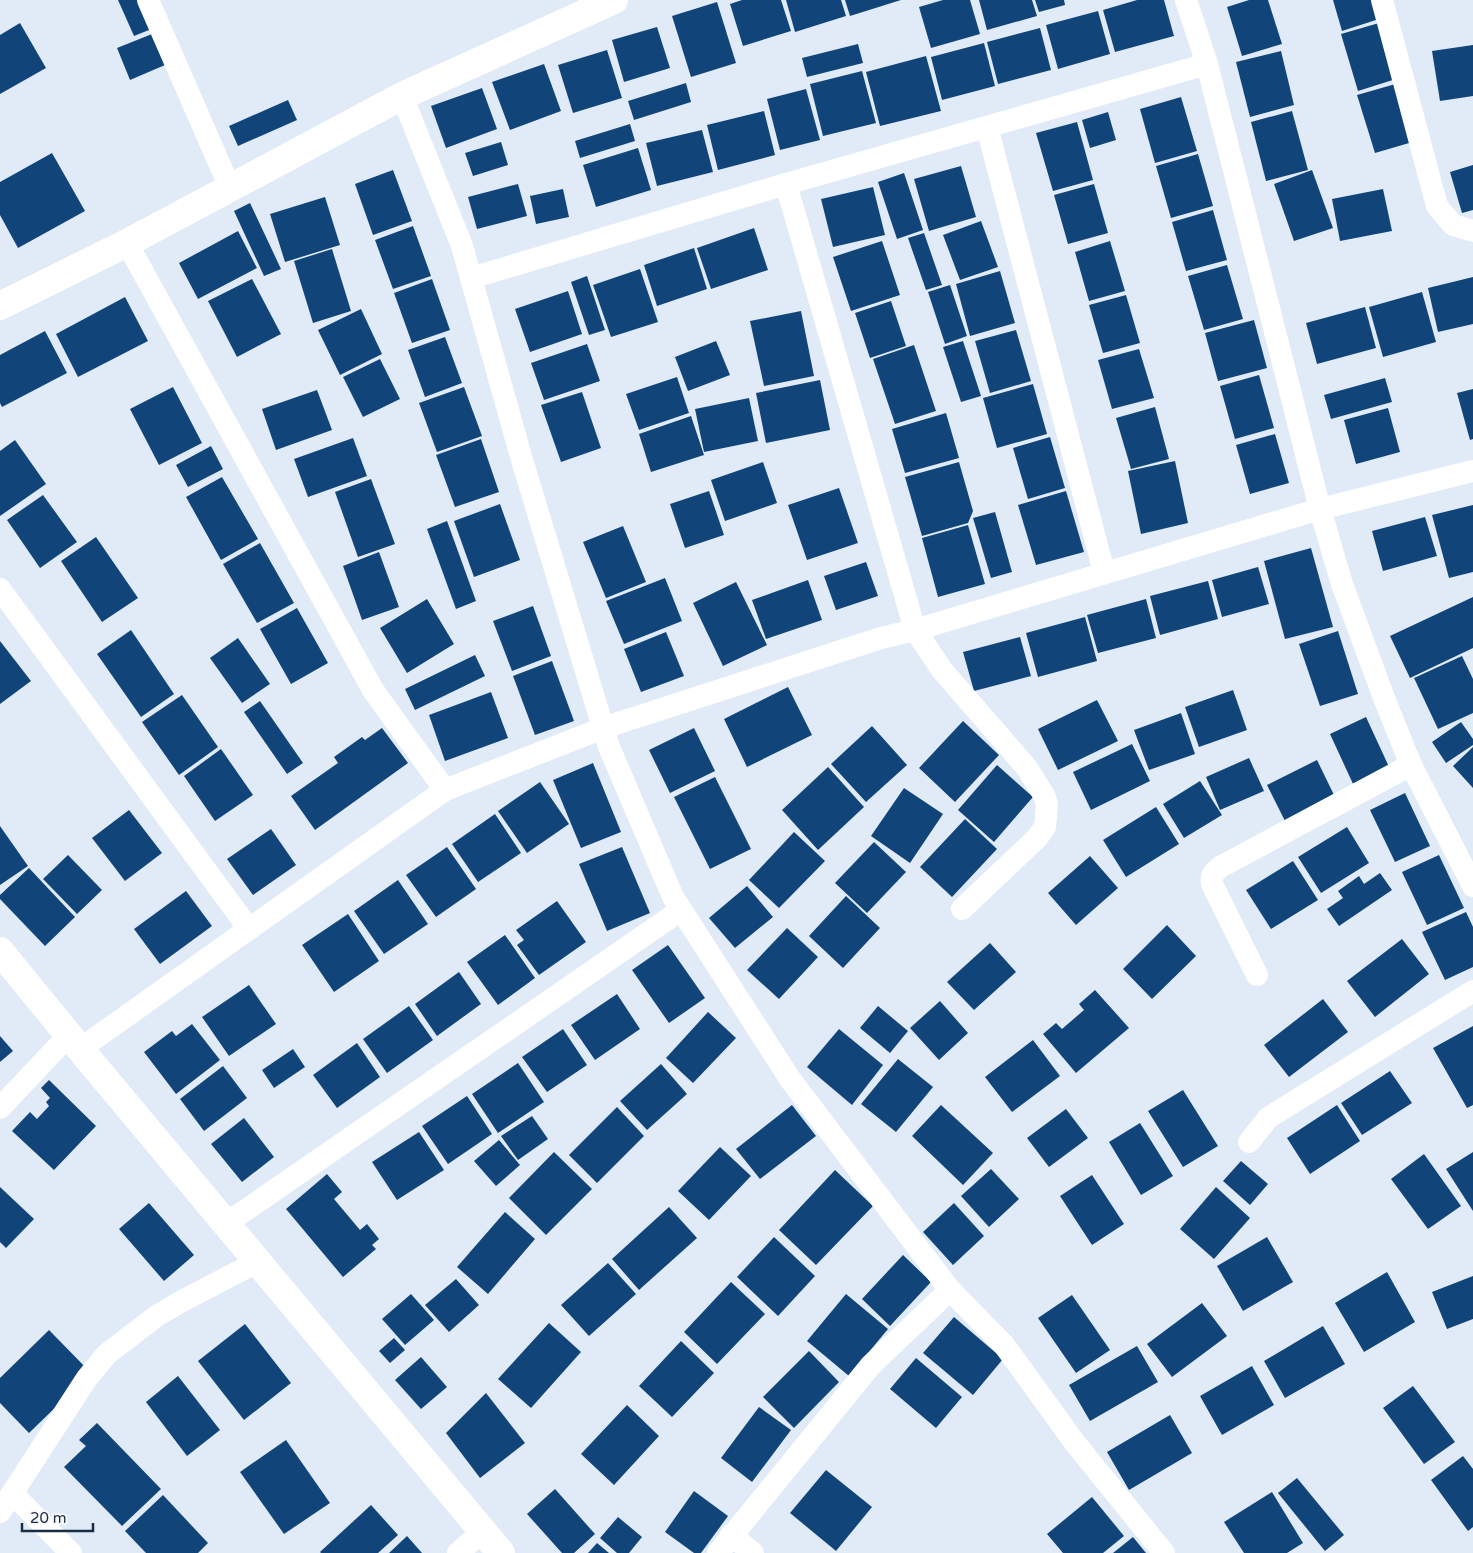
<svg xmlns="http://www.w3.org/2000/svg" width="1473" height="1553" viewBox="0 0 1473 1553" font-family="'Varela Round',sans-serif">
  <rect width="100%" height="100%" fill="#e1ebf7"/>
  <g fill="#11457a">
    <path d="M118,0H142L154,28L134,36Z"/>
    <path d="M742,0H781L791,31L743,46L730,4Z"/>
    <path d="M786,0H841L846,16L795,32Z"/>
    <path d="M845,0H901L850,16Z"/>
    <path d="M943,0H970L980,34L931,48L919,7Z"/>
    <path d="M979,0H1032L1037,16L987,30Z"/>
    <path d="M1035,0H1064L1065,5L1039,12Z"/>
    <path d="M1137,0H1164L1174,36L1115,52L1103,10Z"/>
    <path d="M1249,0H1268L1282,44L1242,56L1227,7Z"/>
    <path d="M1333,0H1374L1379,19L1342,31Z"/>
    <path d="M717,2L736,63L691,77L672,16Z"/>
    <path d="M1098,11L1110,54L1058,69L1046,25Z"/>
    <path d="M20,23L46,68L0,94V35Z"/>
    <path d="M1379,23L1396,79L1358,91L1341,34Z"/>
    <path d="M657,27L670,68L624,82L612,40Z"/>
    <path d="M1040,28L1051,70L998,84L987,42Z"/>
    <path d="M152,34L165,65L130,80L117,48Z"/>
    <path d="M984,43L995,86L942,100L931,57Z"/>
    <path d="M858,44L863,63L807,77L802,58Z"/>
    <path d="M1473,45V96L1440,101L1432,51Z"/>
    <path d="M607,50L622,98L573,113L558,65Z"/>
    <path d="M1281,51L1294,105L1250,117L1236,62Z"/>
    <path d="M926,56L941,111L880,126L866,72Z"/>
    <path d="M544,64L561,111L510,130L492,82Z"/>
    <path d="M862,71L876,123L823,136L810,84Z"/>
    <path d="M686,83L691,102L634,120L628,101Z"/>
    <path d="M1399,83L1416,141L1375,153L1357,95Z"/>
    <path d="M482,88L497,129L446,148L431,106Z"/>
    <path d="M806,89L820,140L780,150L767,99Z"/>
    <path d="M1181,97L1197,151L1155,163L1140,109Z"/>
    <path d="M288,100L297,120L238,146L229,126Z"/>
    <path d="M764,111L775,155L718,170L707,125Z"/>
    <path d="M1292,111L1308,170L1266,181L1251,122Z"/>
    <path d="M1108,112L1116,140L1090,148L1082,120Z"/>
    <path d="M1077,122L1093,180L1053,191L1036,133Z"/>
    <path d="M630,124L635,141L580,158L575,141Z"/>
    <path d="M702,130L713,172L657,186L646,143Z"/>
    <path d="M501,142L508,165L473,176L465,153Z"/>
    <path d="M638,148L651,190L596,207L583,165Z"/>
    <path d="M52,153L85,211L18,248L0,215V182Z"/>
    <path d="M1198,154L1213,206L1171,218L1156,166Z"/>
    <path d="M1473,165V210L1462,213L1450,172Z"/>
    <path d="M961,166L976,217L929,231L914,179Z"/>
    <path d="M393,170L412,221L373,235L355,184Z"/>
    <path d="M1312,170L1333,228L1294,241L1274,184Z"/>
    <path d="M904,173L923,230L897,239L878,182Z"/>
    <path d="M518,184L527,216L477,229L468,197Z"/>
    <path d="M1094,184L1108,233L1068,244L1054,195Z"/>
    <path d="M873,187L885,235L833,247L821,199Z"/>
    <path d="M563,189L569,217L536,224L530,196Z"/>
    <path d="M1383,189L1392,231L1340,241L1332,199Z"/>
    <path d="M325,197L340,245L285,262L270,214Z"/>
    <path d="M250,203L281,269L264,276L234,211Z"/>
    <path d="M1213,210L1227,260L1186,271L1172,222Z"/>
    <path d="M981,221L998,267L960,280L943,235Z"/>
    <path d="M413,226L431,276L393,289L375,240Z"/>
    <path d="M754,228L768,270L711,289L697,248Z"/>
    <path d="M238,231L257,268L198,299L179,263Z"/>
    <path d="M924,233L942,285L926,290L908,238Z"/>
    <path d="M882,241L900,295L851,311L833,257Z"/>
    <path d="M1110,241L1125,291L1089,301L1075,252Z"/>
    <path d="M694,248L707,289L657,306L644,265Z"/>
    <path d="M332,249L351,311L313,323L294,261Z"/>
    <path d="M1227,265L1243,319L1204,330L1188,276Z"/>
    <path d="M640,269L658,322L611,337L593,285Z"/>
    <path d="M1000,271L1015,323L970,336L956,284Z"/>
    <path d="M587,276L605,330L589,335L571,282Z"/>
    <path d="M1473,277V324L1438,332L1428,288Z"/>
    <path d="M252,279L281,334L237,357L208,301Z"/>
    <path d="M432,279L450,330L412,343L394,293Z"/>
    <path d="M950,285L967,336L945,344L928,292Z"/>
    <path d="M568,291L582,334L530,352L515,309Z"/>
    <path d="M1422,292L1436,342L1383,357L1369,307Z"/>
    <path d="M1126,295L1140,343L1103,353L1089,305Z"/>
    <path d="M125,297L148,341L78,377L56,334Z"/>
    <path d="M891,301L906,346L870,358L855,313Z"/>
    <path d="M1365,307L1376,348L1317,364L1306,323Z"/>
    <path d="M361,309L382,354L340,375L318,330Z"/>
    <path d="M801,311L814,376L764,386L750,321Z"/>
    <path d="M1254,320L1267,368L1218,381L1205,333Z"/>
    <path d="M1016,330L1031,381L990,393L975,341Z"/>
    <path d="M45,331L67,373L2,407L0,403V355Z"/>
    <path d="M445,337L462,383L425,397L408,350Z"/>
    <path d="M716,341L730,375L688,391L675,357Z"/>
    <path d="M963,341L981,396L961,402L943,347Z"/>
    <path d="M587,344L600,381L544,400L531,363Z"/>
    <path d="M914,345L936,411L895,424L873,359Z"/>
    <path d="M1139,349L1154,398L1112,409L1098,360Z"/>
    <path d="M380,359L400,399L363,417L343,377Z"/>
    <path d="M1259,375L1274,428L1235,439L1220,386Z"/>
    <path d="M677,377L689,413L639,430L626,394Z"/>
    <path d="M1385,378L1392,402L1331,419L1324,395Z"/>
    <path d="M820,380L830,430L766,443L756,393Z"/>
    <path d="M1033,384L1047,434L997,448L983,398Z"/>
    <path d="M173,387L202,443L159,465L130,409Z"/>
    <path d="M464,387L482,436L437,452L419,403Z"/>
    <path d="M1473,389V439L1470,440L1457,393Z"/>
    <path d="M317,390L332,430L276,450L262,409Z"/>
    <path d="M582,392L601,448L561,462L541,405Z"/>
    <path d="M749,398L758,441L704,452L695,409Z"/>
    <path d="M1155,407L1169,459L1131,469L1116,418Z"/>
    <path d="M1388,408L1400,452L1356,464L1344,420Z"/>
    <path d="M946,413L959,458L905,473L892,429Z"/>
    <path d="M691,416L704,455L651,472L639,434Z"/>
    <path d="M1275,434L1289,483L1250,494L1236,445Z"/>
    <path d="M1050,437L1065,488L1028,499L1013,448Z"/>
    <path d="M353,438L367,476L308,497L294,459Z"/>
    <path d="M481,439L499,492L455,507L436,455Z"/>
    <path d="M15,440L46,484L0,516V451Z"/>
    <path d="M211,446L223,469L188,487L176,465Z"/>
    <path d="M1175,461L1188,523L1141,534L1128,471Z"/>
    <path d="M763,462L777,503L725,521L711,480Z"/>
    <path d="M959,462L973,511L968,523L922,536L905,477Z"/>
    <path d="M222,477L258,539L221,560L186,497Z"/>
    <path d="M371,479L395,544L358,557L335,492Z"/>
    <path d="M839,488L858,543L807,560L788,505Z"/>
    <path d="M709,491L724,535L685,548L670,504Z"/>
    <path d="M1066,491L1084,552L1036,565L1018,505Z"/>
    <path d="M43,495L77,542L40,568L7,520Z"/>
    <path d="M500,504L520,560L474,577L454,521Z"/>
    <path d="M1473,505V572L1449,578L1432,515Z"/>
    <path d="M995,512L1012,572L991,578L973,518Z"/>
    <path d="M1425,517L1437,556L1383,571L1372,531Z"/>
    <path d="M447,521L476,601L456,609L427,529Z"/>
    <path d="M968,525L985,584L938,597L922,538Z"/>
    <path d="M623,526L646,582L606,598L583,542Z"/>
    <path d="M96,537L138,598L102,622L61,561Z"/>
    <path d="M260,543L294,603L257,623L223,564Z"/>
    <path d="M1311,548L1333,627L1285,639L1264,561Z"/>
    <path d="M379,552L399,607L362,620L343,566Z"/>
    <path d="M866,562L878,596L836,610L824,576Z"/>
    <path d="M1258,567L1269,604L1222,617L1212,580Z"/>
    <path d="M665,578L682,621L624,644L606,601Z"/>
    <path d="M808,580L822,620L766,639L752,600Z"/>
    <path d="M1208,581L1218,619L1160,635L1150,596Z"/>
    <path d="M736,582L767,645L723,666L693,603Z"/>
    <path d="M1473,597V648L1410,678L1390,636Z"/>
    <path d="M427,599L454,644L407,673L380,628Z"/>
    <path d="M1146,599L1156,638L1098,653L1087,615Z"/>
    <path d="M533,606L551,656L512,671L493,621Z"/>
    <path d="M297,608L328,663L291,684L260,629Z"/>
    <path d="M1085,617L1097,661L1038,677L1026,633Z"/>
    <path d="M131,630L174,694L141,717L97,654Z"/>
    <path d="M1338,631L1358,694L1320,706L1299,644Z"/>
    <path d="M666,632L684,676L641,692L624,649Z"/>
    <path d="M1020,637L1031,676L974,691L963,652Z"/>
    <path d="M238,638L270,684L242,703L210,658Z"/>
    <path d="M0,641L31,681L0,704Z"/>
    <path d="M475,655L485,676L415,710L405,689Z"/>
    <path d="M1462,656L1473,679V713L1438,729L1414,678Z"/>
    <path d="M552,661L574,721L535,735L513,676Z"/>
    <path d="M788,687L812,735L747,767L724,719Z"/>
    <path d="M1233,690L1247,730L1199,747L1185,707Z"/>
    <path d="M491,692L508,738L445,761L429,715Z"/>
    <path d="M182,695L218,747L179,775L142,722Z"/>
    <path d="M1097,700L1118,741L1058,770L1038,729Z"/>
    <path d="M260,701L303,763L287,774L244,712Z"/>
    <path d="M1181,713L1195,754L1149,770L1134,730Z"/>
    <path d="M1366,717L1390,769L1354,786L1330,734Z"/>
    <path d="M963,721L999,755L955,802L919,768Z"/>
    <path d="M1461,722L1473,739V745L1446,763L1432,742Z"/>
    <path d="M872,726L907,765L866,802L831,764Z"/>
    <path d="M382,728L408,763L315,830L291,796L338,763L334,757L362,737L365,740Z"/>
    <path d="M694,728L715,771L670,793L649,750Z"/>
    <path d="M1132,744L1150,781L1091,810L1073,772Z"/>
    <path d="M1473,747V788L1453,766Z"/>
    <path d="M221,749L253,795L215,821L184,776Z"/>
    <path d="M1249,758L1264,791L1220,810L1206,777Z"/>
    <path d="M1317,760L1335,797L1285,821L1267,785Z"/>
    <path d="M593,763L621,832L581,848L553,780Z"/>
    <path d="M997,765L1033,797L994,842L958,810Z"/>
    <path d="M828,767L864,807L818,850L782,810Z"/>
    <path d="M715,777L751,849L710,869L674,797Z"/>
    <path d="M1200,781L1222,815L1184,838L1163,804Z"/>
    <path d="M540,782L569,824L527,853L498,811Z"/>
    <path d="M904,788L943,814L910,863L871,836Z"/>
    <path d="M1405,793L1430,846L1395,862L1370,810Z"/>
    <path d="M1156,807L1179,844L1126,877L1103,840Z"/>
    <path d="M129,810L162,853L125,881L92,838Z"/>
    <path d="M495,814L521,853L478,882L452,844Z"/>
    <path d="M965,819L997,849L952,897L920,867Z"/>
    <path d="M0,826L28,866L0,885Z"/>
    <path d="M1347,827L1369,863L1321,893L1298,857Z"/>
    <path d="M271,829L296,865L253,895L227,859Z"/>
    <path d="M794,832L825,861L779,908L749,880Z"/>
    <path d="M874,842L906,872L867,913L835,883Z"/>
    <path d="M447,847L476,889L436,917L406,875Z"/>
    <path d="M622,847L650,913L607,931L579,864Z"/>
    <path d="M68,855L102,890L77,914L43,879Z"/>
    <path d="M1439,855L1464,908L1427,925L1402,872Z"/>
    <path d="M1090,856L1118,888L1076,925L1048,893Z"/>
    <path d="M1293,861L1318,900L1271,929L1246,890Z"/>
    <path d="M29,868L75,917L45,946L0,899V895Z"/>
    <path d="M1380,873L1392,890L1339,926L1327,909L1343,898L1338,891L1359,876L1364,884Z"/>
    <path d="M398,880L428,924L384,954L354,911Z"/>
    <path d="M747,886L773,917L735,948L709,918Z"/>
    <path d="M186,891L212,926L160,964L134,929Z"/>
    <path d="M846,896L880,928L843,968L809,936Z"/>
    <path d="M557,901L586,942L539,975L517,945L524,940L516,930Z"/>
    <path d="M1466,912L1473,927V967L1445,980L1422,932Z"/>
    <path d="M348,914L379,961L334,992L302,945Z"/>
    <path d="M1167,925L1196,956L1152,999L1123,969Z"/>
    <path d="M787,928L818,957L779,999L747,970Z"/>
    <path d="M505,935L535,978L498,1005L467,962Z"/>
    <path d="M1402,939L1429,974L1375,1017L1347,981Z"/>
    <path d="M990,943L1016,972L974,1010L947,982Z"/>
    <path d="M668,945L705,998L669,1023L632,970Z"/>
    <path d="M459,972L481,1004L437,1036L415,1004Z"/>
    <path d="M249,985L276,1024L229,1056L202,1017Z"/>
    <path d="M1095,990L1129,1028L1076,1073L1043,1034L1056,1023L1062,1029L1084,1010L1079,1004Z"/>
    <path d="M617,994L640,1029L595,1060L571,1025Z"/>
    <path d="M1323,999L1348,1032L1289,1077L1264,1045Z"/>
    <path d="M940,1001L968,1033L939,1060L910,1028Z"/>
    <path d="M409,1006L433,1040L387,1073L363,1039Z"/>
    <path d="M878,1006L908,1031L890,1053L860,1028Z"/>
    <path d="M708,1012L736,1038L693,1083L666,1058Z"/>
    <path d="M192,1024L220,1060L176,1094L144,1052L172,1031L176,1036Z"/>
    <path d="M1473,1026V1105L1467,1108L1433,1048Z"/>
    <path d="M563,1029L587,1065L547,1092L522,1057Z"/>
    <path d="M839,1029L883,1065L852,1105L807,1067Z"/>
    <path d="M0,1036L13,1051L0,1062Z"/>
    <path d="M1033,1040L1060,1076L1012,1112L985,1077Z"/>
    <path d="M357,1043L380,1077L337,1108L313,1075Z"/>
    <path d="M293,1049L305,1067L274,1088L262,1070Z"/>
    <path d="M898,1059L933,1087L896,1132L861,1104Z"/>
    <path d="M518,1063L544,1102L498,1133L472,1094Z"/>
    <path d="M661,1064L687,1094L647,1130L620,1101Z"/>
    <path d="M223,1066L247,1098L204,1131L180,1099Z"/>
    <path d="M1390,1071L1412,1103L1362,1135L1341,1103Z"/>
    <path d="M49,1080L96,1126L54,1170L12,1131L30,1112L37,1119L49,1106L46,1102L50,1098L41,1088Z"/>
    <path d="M1183,1090L1218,1146L1183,1167L1148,1111Z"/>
    <path d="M467,1096L492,1134L448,1164L422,1126Z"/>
    <path d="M792,1105L816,1136L760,1179L736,1149Z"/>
    <path d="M941,1105L993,1153L963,1185L912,1136Z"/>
    <path d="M1337,1105L1360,1141L1310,1174L1287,1138Z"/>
    <path d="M617,1107L644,1136L597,1183L569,1155Z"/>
    <path d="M1066,1109L1088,1138L1049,1167L1027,1138Z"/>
    <path d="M532,1116L548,1139L518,1160L501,1136Z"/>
    <path d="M244,1118L274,1157L242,1182L211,1144Z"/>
    <path d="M1140,1123L1173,1176L1141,1195L1109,1142Z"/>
    <path d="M419,1132L444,1170L397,1200L372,1162Z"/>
    <path d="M499,1140L520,1165L496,1186L474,1161Z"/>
    <path d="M720,1147L751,1176L709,1220L678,1191Z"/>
    <path d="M554,1152L592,1189L546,1235L509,1198Z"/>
    <path d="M1473,1152V1211L1446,1169Z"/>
    <path d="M1424,1154L1461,1206L1428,1229L1391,1179Z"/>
    <path d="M1241,1161L1268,1184L1250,1205L1223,1181Z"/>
    <path d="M991,1169L1019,1199L989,1227L961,1196Z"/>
    <path d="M835,1170L873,1206L816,1265L779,1230Z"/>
    <path d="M327,1174L342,1192L334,1199L360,1230L367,1224L379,1239L372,1245L376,1249L343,1277L286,1209Z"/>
    <path d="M1092,1175L1124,1224L1092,1245L1060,1196Z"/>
    <path d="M0,1187L34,1219L6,1248L0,1242Z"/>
    <path d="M1216,1187L1250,1218L1214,1259L1180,1229Z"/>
    <path d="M149,1203L194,1255L164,1281L119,1229Z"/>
    <path d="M954,1203L984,1236L953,1265L923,1232Z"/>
    <path d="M669,1207L697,1238L639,1290L612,1259Z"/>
    <path d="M505,1212L535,1239L488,1294L457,1267Z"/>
    <path d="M774,1237L815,1276L778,1316L737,1277Z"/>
    <path d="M1267,1237L1293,1282L1243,1311L1217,1266Z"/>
    <path d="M903,1255L931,1282L890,1326L862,1299Z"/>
    <path d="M608,1263L636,1294L589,1336L561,1305Z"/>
    <path d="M1387,1272L1415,1322L1364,1352L1335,1303Z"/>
    <path d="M1473,1276V1319L1447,1329L1432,1292Z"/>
    <path d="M456,1279L479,1305L449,1332L425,1305Z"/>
    <path d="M731,1282L765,1314L717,1364L684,1332Z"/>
    <path d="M411,1294L434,1320L405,1345L382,1319Z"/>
    <path d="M846,1294L888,1329L849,1376L807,1341Z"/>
    <path d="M1072,1295L1110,1350L1076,1373L1038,1318Z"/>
    <path d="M1202,1303L1227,1336L1172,1377L1147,1344Z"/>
    <path d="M954,1317L1003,1359L973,1395L923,1353Z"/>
    <path d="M549,1323L581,1352L531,1408L498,1379Z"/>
    <path d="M245,1324L291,1383L244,1420L198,1361Z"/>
    <path d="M1323,1326L1345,1364L1285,1398L1264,1361Z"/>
    <path d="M49,1330L91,1373L29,1433L0,1403V1378Z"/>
    <path d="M394,1338L405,1350L390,1363L379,1351Z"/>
    <path d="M681,1341L714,1373L672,1417L639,1386Z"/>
    <path d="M1137,1346L1158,1382L1090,1421L1069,1385Z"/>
    <path d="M809,1351L839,1382L794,1428L763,1397Z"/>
    <path d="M421,1357L447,1387L421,1409L395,1380Z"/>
    <path d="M916,1358L962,1397L936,1428L890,1389Z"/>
    <path d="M1252,1366L1274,1405L1222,1435L1200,1396Z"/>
    <path d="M178,1376L220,1430L187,1456L146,1402Z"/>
    <path d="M1413,1386L1455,1442L1424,1464L1383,1408Z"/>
    <path d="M486,1393L525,1443L480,1478L446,1433Z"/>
    <path d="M627,1405L659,1436L614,1485L581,1454Z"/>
    <path d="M759,1407L791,1430L752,1482L721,1458Z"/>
    <path d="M1170,1415L1192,1453L1129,1490L1107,1452Z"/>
    <path d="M97,1423L161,1489L122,1526L64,1467L86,1446L79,1440Z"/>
    <path d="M286,1440L330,1503L284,1534L240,1472Z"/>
    <path d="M1463,1456L1473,1469V1527L1468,1531L1431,1480Z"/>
    <path d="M826,1470L872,1507L836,1551L790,1513Z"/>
    <path d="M1297,1478L1344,1535L1325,1551L1278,1493Z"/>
    <path d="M555,1489L595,1534L574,1553H562L527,1514Z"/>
    <path d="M694,1491L728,1516L701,1553H694L665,1532Z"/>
    <path d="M1272,1492L1303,1543L1287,1553H1244L1224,1522Z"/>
    <path d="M163,1495L208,1543L198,1553H146L125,1531Z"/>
    <path d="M1092,1497L1124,1536L1103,1553H1063L1047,1534Z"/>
    <path d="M371,1505L398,1535L378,1553H321L320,1552Z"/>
    <path d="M618,1517L642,1537L629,1553H617L600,1538Z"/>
    <path d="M407,1536L422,1553H389Z"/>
    <path d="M1133,1537L1146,1553H1113Z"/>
    <path d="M597,1543L609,1553H588Z"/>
  </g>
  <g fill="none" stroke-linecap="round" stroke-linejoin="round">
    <g stroke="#fff" stroke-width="22">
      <path d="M148,0L230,188"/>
      <path d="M1186,0L1207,64L1320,509L1342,584L1384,698L1411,765L1473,886"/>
      <path d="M1382,0L1437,206L1453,225L1473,231"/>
      <path d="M402,96L462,246L522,460L609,747L673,897L790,1079L950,1290L1004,1345L1075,1443L1164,1553"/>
      <path d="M987,127L1104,572"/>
      <path d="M786,184L915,630L942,670L1027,768L1044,795L1047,804L1045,827L1037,838L962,909"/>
      <path d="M127,243L373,690L445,790"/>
      <path d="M471,278L786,184L1207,64"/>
      <path d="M0,589L249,929"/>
      <path d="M1257,975L1212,884C1210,875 1214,873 1220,867L1411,765"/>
      <path d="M80,1049L445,790L603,728L881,638L915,630L1320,509L1473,471"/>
      <path d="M0,1108L69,1035"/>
      <path d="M1249,1142L1268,1118L1473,991"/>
      <path d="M227,1223L681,910"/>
      <path d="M12,1493L71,1553"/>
      <path d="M0,1512L87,1378L107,1354L158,1315L184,1300L257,1262"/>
      <path d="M731,1535L753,1553"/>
      <path d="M458,1553L483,1531"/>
      <path d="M718,1553L871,1365L950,1290"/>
    </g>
    <path stroke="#fff" stroke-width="28" d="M0,306L127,243L402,96L614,0"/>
    <path stroke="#fff" stroke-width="28" d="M0,951L80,1049L501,1553"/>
  </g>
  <path d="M22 1523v8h71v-8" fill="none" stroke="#192e45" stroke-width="2.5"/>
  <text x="30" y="1523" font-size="15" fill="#192e45" stroke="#f7f7f7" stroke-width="4" paint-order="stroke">20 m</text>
</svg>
